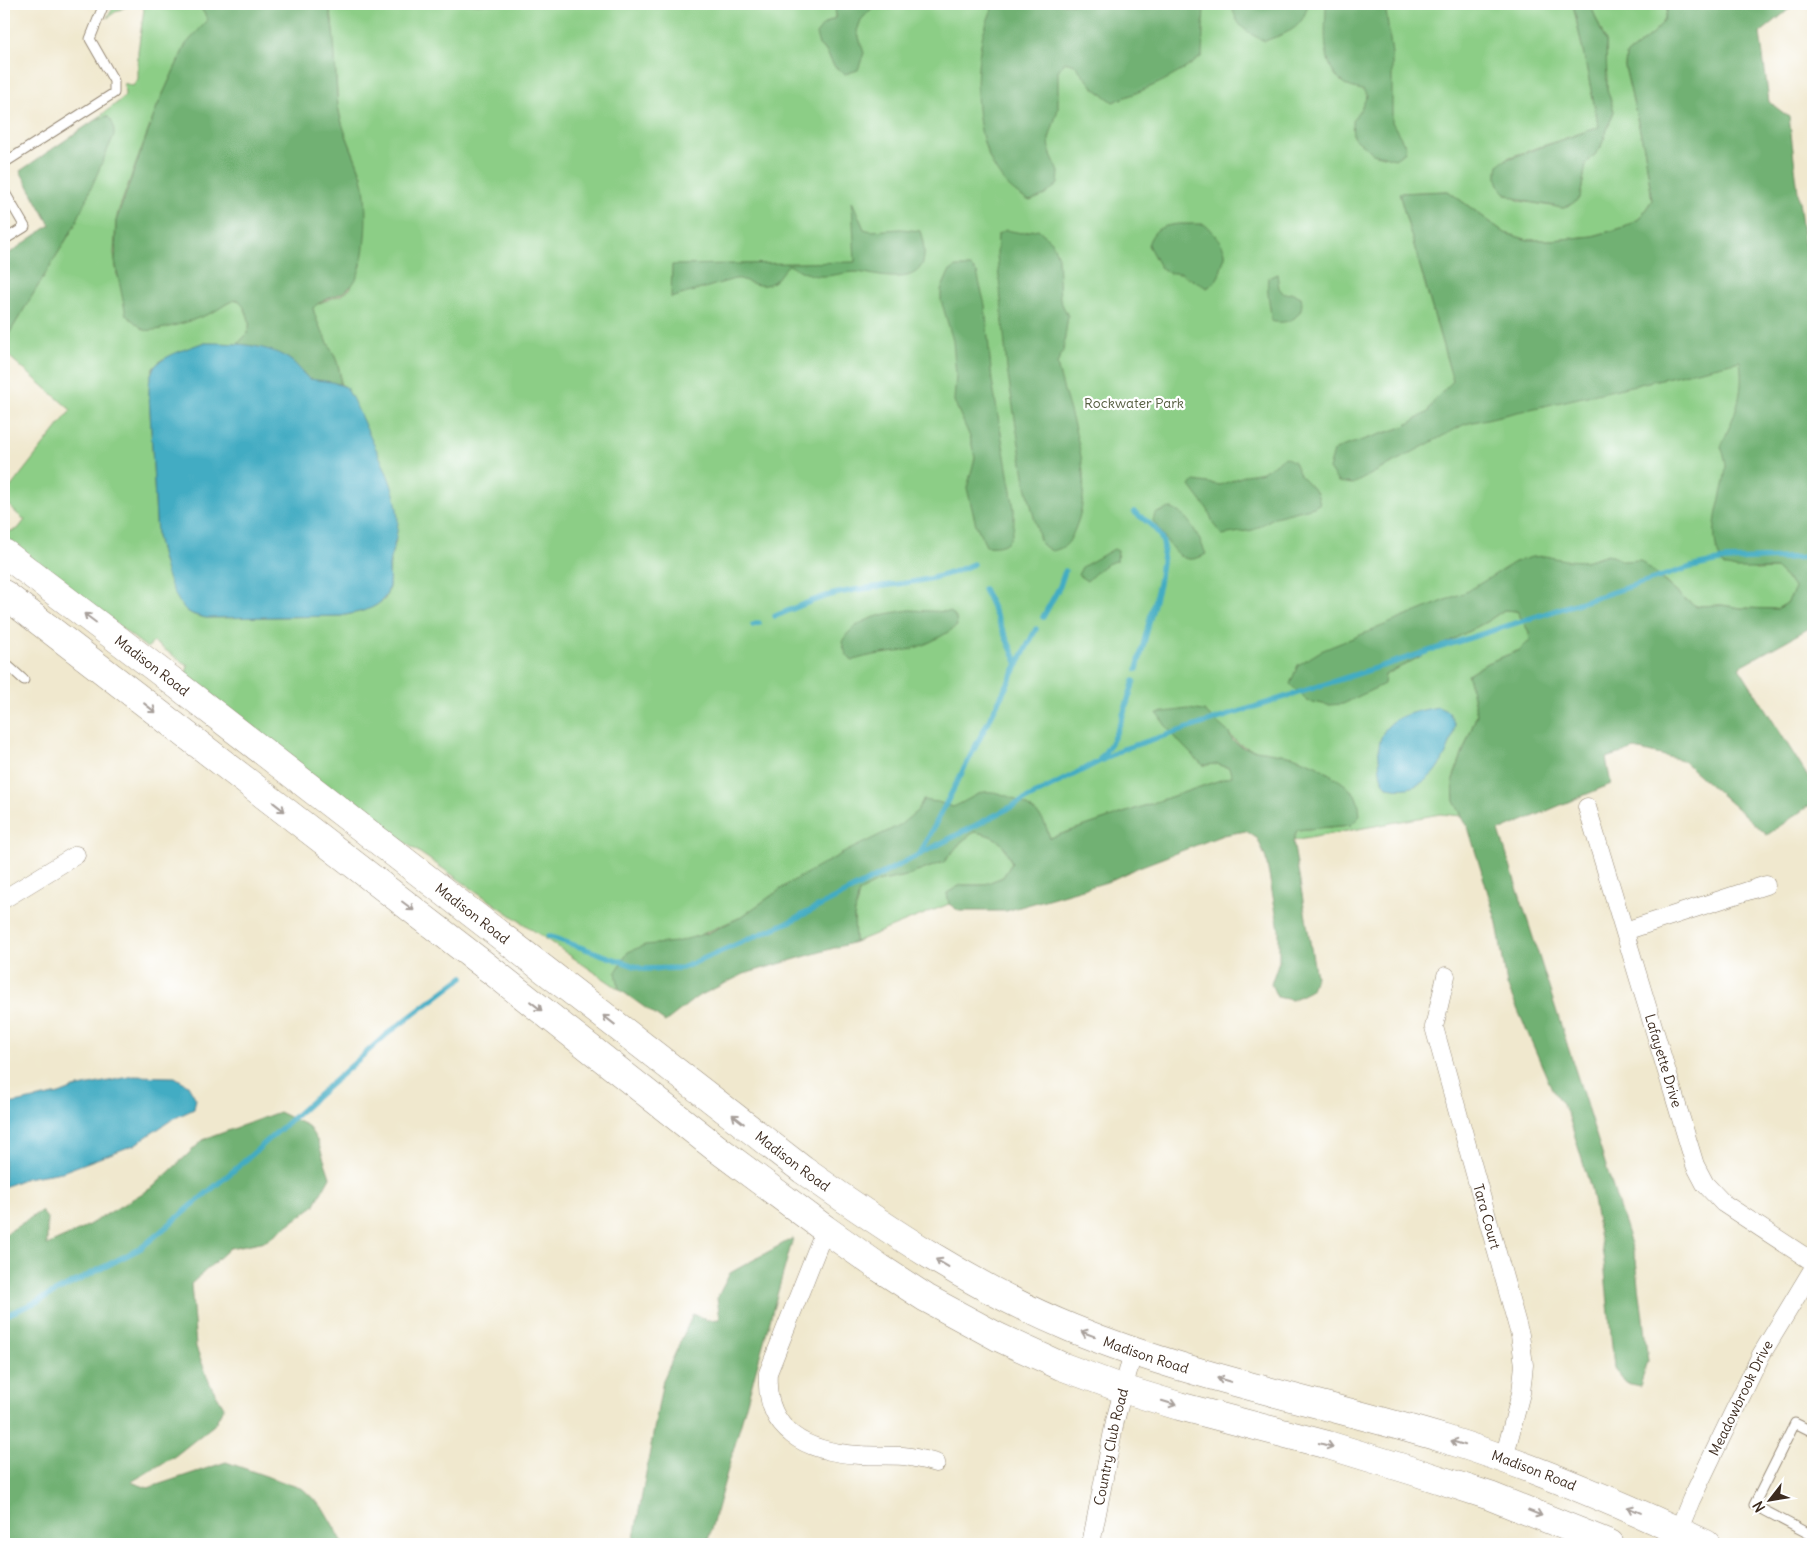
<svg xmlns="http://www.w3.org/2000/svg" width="1817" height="1548" viewBox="0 0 1817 1548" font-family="Delius,sans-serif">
  <rect width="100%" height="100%" fill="#fff"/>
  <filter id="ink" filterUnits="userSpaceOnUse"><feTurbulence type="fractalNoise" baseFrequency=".02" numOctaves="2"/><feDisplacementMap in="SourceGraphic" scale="10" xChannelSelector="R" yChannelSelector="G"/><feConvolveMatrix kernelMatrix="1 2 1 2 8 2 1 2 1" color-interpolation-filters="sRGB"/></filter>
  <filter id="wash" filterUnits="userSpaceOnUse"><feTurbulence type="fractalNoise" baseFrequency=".0096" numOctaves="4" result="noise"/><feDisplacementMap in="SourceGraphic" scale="20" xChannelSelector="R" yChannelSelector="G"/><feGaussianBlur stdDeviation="1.12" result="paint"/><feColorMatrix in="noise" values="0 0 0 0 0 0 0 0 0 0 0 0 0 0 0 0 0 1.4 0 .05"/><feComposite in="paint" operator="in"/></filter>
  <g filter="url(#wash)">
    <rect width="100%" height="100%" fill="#f0e8ce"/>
    <g fill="#8cce86" stroke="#647c52">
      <path d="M119,4H198L206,16L207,21L204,27L186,44L157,107L118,212L116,221L114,253L117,275L157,330L211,313L233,300H239C246,309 254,325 246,335C244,338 240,341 237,344L202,343L161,360L153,368L150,377L149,394L157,536L162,558L175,593L186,610L194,615L206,618L341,616L359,612L375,606L385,599L389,588L390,559L396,541L346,387L340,384C343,357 318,334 313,308L317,304L341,295L350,289L361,266L362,176L342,125L338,106L332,19L328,4H836L835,18L823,25L819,45L826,51L834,66L842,4H1573L1599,127L1507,158L1506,194L1520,201L1564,208L1580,198L1586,164L1600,149L1614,111L1607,89L1606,42L1590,4H1668C1667,30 1644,39 1626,55L1625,67L1645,152L1652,200L1640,218L1625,227L1593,236L1553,240H1528L1505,233L1448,191L1399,193L1453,381L1802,310L1755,570L1776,569L1790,582L1795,589L1787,603L1777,609L1740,608L1722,605L1696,606L1684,599L1658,575L1518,585L1385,675L1488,621L1504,610L1517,611L1529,632L1530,640L1520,650L1487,663L1468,675L1477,714L1453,779L1454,801L1462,816L1440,814L1293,841L1297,830L1351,825L1293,756C1271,752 1241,754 1228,732L1167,726L1191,754L1203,765L1217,764L1229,768L1233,776L1050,838L1043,820L1028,807L788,884L741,917L702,934L619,989L331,792L185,677L188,666L154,642L147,648L6,539L8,532L18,529L25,520C15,512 7,507 6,493L71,410L4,352V342L75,225L102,117L95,120L122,99L125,95L124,83L133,86L138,79V51L144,9L141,5C129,3 116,11 107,18L113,8Z"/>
      <path d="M974,832C999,836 1001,841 1012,863L1003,877L983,885H961L947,893L949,904L855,942L854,917L859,892L877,882L906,876L944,862L961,842Z"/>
    </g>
    <g fill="#71b173" stroke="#566e48">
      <path d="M198,4H328C337,36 334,72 338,106C342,130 353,151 361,174C369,198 367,257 356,279C345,299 326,294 313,308C318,334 343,357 340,384L309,379L294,363L286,357L257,347L237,344C240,341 244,338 246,335C254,325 246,309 239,300C228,300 221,309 211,313C198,319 156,333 144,330L126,315L115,261L116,221L157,107L186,44L207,21L206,16Z"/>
      <path d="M836,4H876L861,20L857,31L864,53L858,70L845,74L834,66L826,51L819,45L816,34L823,25L835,18Z"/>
      <path d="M994,4H1204L1202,56C1176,78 1144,90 1113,102L1093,87L1075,65L1064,62L1058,71V109L1049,139L1050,152L1059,172L1058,184L1045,195L1030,201C975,176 972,96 981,44C983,30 989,17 994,4Z"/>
      <path d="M1232,4H1308C1302,30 1288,32 1265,41C1246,33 1235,25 1232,4Z"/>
      <path d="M1326,4H1385L1392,54V122L1406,147L1404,153L1395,159L1373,153L1353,137L1352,120L1361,109L1367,96L1363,90C1358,89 1352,88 1348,86C1319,70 1326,31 1326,4Z"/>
      <path d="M1573,4H1590L1606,42L1607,89L1614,111L1600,149L1586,164L1580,198C1576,201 1568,207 1563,208C1558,208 1552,205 1548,205C1524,201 1490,199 1498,165L1507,159L1599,127Z"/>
      <path d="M1668,4H1793V6L1760,33L1769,102L1789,117L1813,316V626L1739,667L1813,785V803L1767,835L1682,760L1635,749L1606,758L1611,784L1499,831L1636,1260L1648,1361L1640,1386L1625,1383L1614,1368L1604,1261L1591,1189L1568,1114L1552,1089L1507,985L1497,923L1468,827L1454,801L1453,779L1477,714L1468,675L1487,663L1520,650L1530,640L1529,632L1517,611L1504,610L1488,621L1385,675L1384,684L1343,704L1328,705L1307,701L1290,684L1298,665L1321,651L1468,591L1515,562L1532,557L1545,556L1565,560L1585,561L1608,554L1624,561L1640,560L1684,599L1696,606L1722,605L1740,608L1777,609L1787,603L1795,589L1790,582L1776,569H1736L1723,566C1704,528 1723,503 1726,466C1726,460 1723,452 1721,447C1734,415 1745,396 1740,361L1465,424L1353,484L1338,482L1329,469L1334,451L1344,446L1403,427L1428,412L1435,399L1453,381L1399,193L1448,191L1505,233L1528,240H1553L1593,236L1625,227L1640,218L1652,200L1645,152L1625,67L1626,55C1644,39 1667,30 1668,4Z"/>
      <path d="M107,116C114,122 114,127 114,135L75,225L4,342V257L50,225L20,171L95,120Z"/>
      <path d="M852,201L864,229L871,231L901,229L920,231C929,259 925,279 891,277C880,277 868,273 857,272C844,272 831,277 818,276C808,275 799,270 789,265C782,269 780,278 773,282C762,289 752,283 743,280C739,278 735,279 731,280L671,298L672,265L855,262Z"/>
      <path d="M1179,224H1204C1212,231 1223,242 1225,253C1226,257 1223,261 1222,265C1220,275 1217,282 1207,288L1181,273H1169L1160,267L1148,245C1154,227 1163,226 1179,224Z"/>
      <path d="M1038,229L1052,242L1058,257L1060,300L1068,316L1063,351L1057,364C1069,417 1098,476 1075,529C1069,543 1068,547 1052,551L1041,544L1025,482L1007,369L997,254L998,234L1006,230L1021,233Z"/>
      <path d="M956,267H971L977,273L985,305L992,381L1014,509C1014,532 1015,549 986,546L976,525L967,488L975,458L970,437L954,401L956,375L953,341L941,300V290L949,272Z"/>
      <path d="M1277,274L1279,288L1284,294L1293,293L1301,297C1306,316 1288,326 1271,321C1271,306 1266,293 1268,278Z"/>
      <path d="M1285,457L1294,462L1300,475L1317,493L1320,503L1314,507L1275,517L1253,530L1222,535L1214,525L1208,510L1190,486L1194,481L1221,485L1246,475L1263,472Z"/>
      <path d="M1169,508C1190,514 1198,536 1206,554C1177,572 1168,538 1153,521L1155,514Z"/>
      <path d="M1114,549L1118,551L1117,561C1103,563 1096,573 1087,581L1078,575L1082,567Z"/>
      <path d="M910,610L951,612L956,618L957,626C940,638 923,647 903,651C886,654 869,654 852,661L846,654L842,642C854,618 887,613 910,610Z"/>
      <path d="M1188,709L1204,711L1228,732L1233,741L1244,748L1293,756L1316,765L1343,783L1355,794L1359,805L1360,816L1351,825L1297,830L1293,841L1316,977L1310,991L1292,1000L1277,997L1271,984L1279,961V929L1266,859L1258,839L1246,831L1223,835L1139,867L1107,882L1006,911H959L949,904L947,893L961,885H983L1003,877L1012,863C1002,841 998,836 974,832L961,842L944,862L906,876L877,882L859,892L854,917L855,942L744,974L697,997L665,1022L619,989L616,972L628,952L645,945L676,942L708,933L741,917L791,882L845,852L900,825L917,811L923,800L938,802L953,807C961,804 978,793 984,792C1000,789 1034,807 1043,820C1046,825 1048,833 1050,838L1232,776L1229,768L1217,764L1203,765C1186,750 1169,732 1157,713Z"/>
      <path d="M279,1112L308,1126L318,1142L330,1177L314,1206L266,1241L230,1248L191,1284L196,1347L210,1384L224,1407L214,1425L175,1456L131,1482L148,1488L226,1462L303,1489L323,1508L344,1544H4V1235L41,1211L47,1218V1245L80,1230L153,1187L203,1140Z"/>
      <path d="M793,1238L707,1544H633L663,1380L693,1314L707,1320L720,1319L717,1298L730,1273Z"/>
    </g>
    <g fill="#43acc3" stroke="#3f6b70">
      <path d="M202,343C231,343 269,343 293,362C299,367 303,374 309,379L332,382L346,387C355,402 361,417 368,432C381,460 398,490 398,522C397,538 394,545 390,559C388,568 390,577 389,586C386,609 359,612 341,616L206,618C199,616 192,615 187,611C170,596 162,558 157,536L149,394C149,386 149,377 153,370C158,357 189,348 202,343Z"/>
      <path d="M1438,707L1449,712L1455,725C1449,758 1428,797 1388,787C1379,779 1380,770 1379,759C1375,719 1406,713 1438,707Z"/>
      <path d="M134,1076L175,1077L188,1085L196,1099L194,1109L173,1119L134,1145L62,1172L26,1178L4,1187V1105L59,1094L74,1088Z"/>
    </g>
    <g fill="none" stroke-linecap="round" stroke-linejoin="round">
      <g stroke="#43acc3" stroke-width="5.5">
        <path d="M1134,512C1147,521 1162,531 1164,547L1159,584L1137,669"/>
        <path d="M984,589L1018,664"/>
        <path d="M775,616C798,607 820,596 844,592C890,583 929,585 973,564"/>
        <path d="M1043,617L1060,586L1065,571"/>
        <path d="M753,625L759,623"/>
        <path d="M1100,759C1119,736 1125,708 1134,681"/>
        <path d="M920,854L1036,629"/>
        <path d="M548,936L643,969L682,968L791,921L1123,749L1691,567L1724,560L1813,557"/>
        <path d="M4,1316L34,1303L141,1248L239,1166L387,1034L463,977"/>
      </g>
    </g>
  </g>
  <g filter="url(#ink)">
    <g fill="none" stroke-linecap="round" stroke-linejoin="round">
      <defs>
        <g id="lane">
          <path d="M4,163L114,93V81L90,39L104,4"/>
          <path d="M4,191L25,227L4,240"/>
          <path d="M4,662L24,680"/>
          <path d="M1813,1432L1795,1423L1754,1505L1813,1536"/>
        </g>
        <g id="street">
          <path id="s1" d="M1587,807L1695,1165L1705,1184L1723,1203L1813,1262"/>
          <path d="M4,899L76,855"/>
          <path d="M1625,931L1766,885"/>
          <path id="s2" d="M1446,976L1434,1027L1520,1335L1524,1365L1521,1393L1504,1458"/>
          <path d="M825,1229L768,1373C764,1432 807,1452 860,1455C874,1456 889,1455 903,1456C914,1457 925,1460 936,1463"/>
          <path id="s3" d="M1091,1544L1115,1421L1133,1352"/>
          <path id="s4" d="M1673,1544L1691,1500L1761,1355L1813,1269"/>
        </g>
        <g id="primary">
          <path id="s5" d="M4,553L158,670L803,1170C888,1230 974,1288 1071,1328C1192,1378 1320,1401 1445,1439C1535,1467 1621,1504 1706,1544"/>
          <path d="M4,594L496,974L715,1147L825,1229L880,1268L926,1298L998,1337L1061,1366L1123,1389L1179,1406L1328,1445L1413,1471L1490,1496L1610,1544"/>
        </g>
      </defs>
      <use href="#lane" stroke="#968976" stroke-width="11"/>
      <use href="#street" stroke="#968976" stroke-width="19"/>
      <use href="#primary" stroke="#968976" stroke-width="29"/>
      <use href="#lane" stroke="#fff" stroke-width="9"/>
      <use href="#street" stroke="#fff" stroke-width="18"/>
      <use href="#primary" stroke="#fff" stroke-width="28"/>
    </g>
    <defs><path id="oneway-shaft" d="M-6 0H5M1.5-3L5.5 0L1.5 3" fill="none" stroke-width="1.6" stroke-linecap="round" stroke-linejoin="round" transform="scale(1.25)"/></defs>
    <g stroke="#a79f9a">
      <use href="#oneway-shaft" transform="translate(90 618) rotate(-143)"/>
      <use href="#oneway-shaft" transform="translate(150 708) rotate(38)"/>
      <use href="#oneway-shaft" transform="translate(279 807) rotate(38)"/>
      <use href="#oneway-shaft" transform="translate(408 906) rotate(37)"/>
      <use href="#oneway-shaft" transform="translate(536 1006) rotate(38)"/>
      <use href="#oneway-shaft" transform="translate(609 1020) rotate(-142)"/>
      <use href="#oneway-shaft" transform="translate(738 1119) rotate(-142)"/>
      <use href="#oneway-shaft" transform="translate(942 1263) rotate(-149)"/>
      <use href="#oneway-shaft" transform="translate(1088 1334) rotate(-159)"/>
      <use href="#oneway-shaft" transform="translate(1224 1380) rotate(-164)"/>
      <use href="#oneway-shaft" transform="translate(1169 1403) rotate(17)"/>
      <use href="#oneway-shaft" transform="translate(1458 1443) rotate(-163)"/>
      <use href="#oneway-shaft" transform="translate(1326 1445) rotate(16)"/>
      <use href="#oneway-shaft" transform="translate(1634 1510) rotate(-157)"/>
      <use href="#oneway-shaft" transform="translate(1535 1513) rotate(21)"/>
    </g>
  </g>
  <g text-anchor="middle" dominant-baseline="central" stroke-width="4.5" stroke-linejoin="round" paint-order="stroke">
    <g font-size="14" fill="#535b3d" stroke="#fff">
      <text x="1134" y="403">Rockwater Park</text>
    </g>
    <g font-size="14" fill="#3b2a1e" stroke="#fff">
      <text stroke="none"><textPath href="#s5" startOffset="186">Madison Road</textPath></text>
      <text stroke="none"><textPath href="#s5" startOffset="591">Madison Road</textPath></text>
      <text stroke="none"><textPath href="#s1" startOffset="265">Lafayette Drive</textPath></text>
      <text stroke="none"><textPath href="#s5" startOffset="996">Madison Road</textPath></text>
      <text stroke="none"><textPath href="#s2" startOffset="249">Tara Court</textPath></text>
      <text stroke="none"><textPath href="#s5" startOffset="1401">Madison Road</textPath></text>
      <text stroke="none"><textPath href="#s4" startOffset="161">Meadowbrook Drive</textPath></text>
      <text stroke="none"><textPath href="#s3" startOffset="99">Country Club Road</textPath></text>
      <text stroke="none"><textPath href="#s5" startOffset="1806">Madison Road</textPath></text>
    </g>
  </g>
  <rect width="1817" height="1548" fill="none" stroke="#fff" stroke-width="20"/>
  <g transform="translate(1770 1500) rotate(239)" stroke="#ffffff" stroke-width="4" paint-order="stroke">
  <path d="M0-4L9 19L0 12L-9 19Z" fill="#3b2a1e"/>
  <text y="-8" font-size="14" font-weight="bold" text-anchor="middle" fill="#3b2a1e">N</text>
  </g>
</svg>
